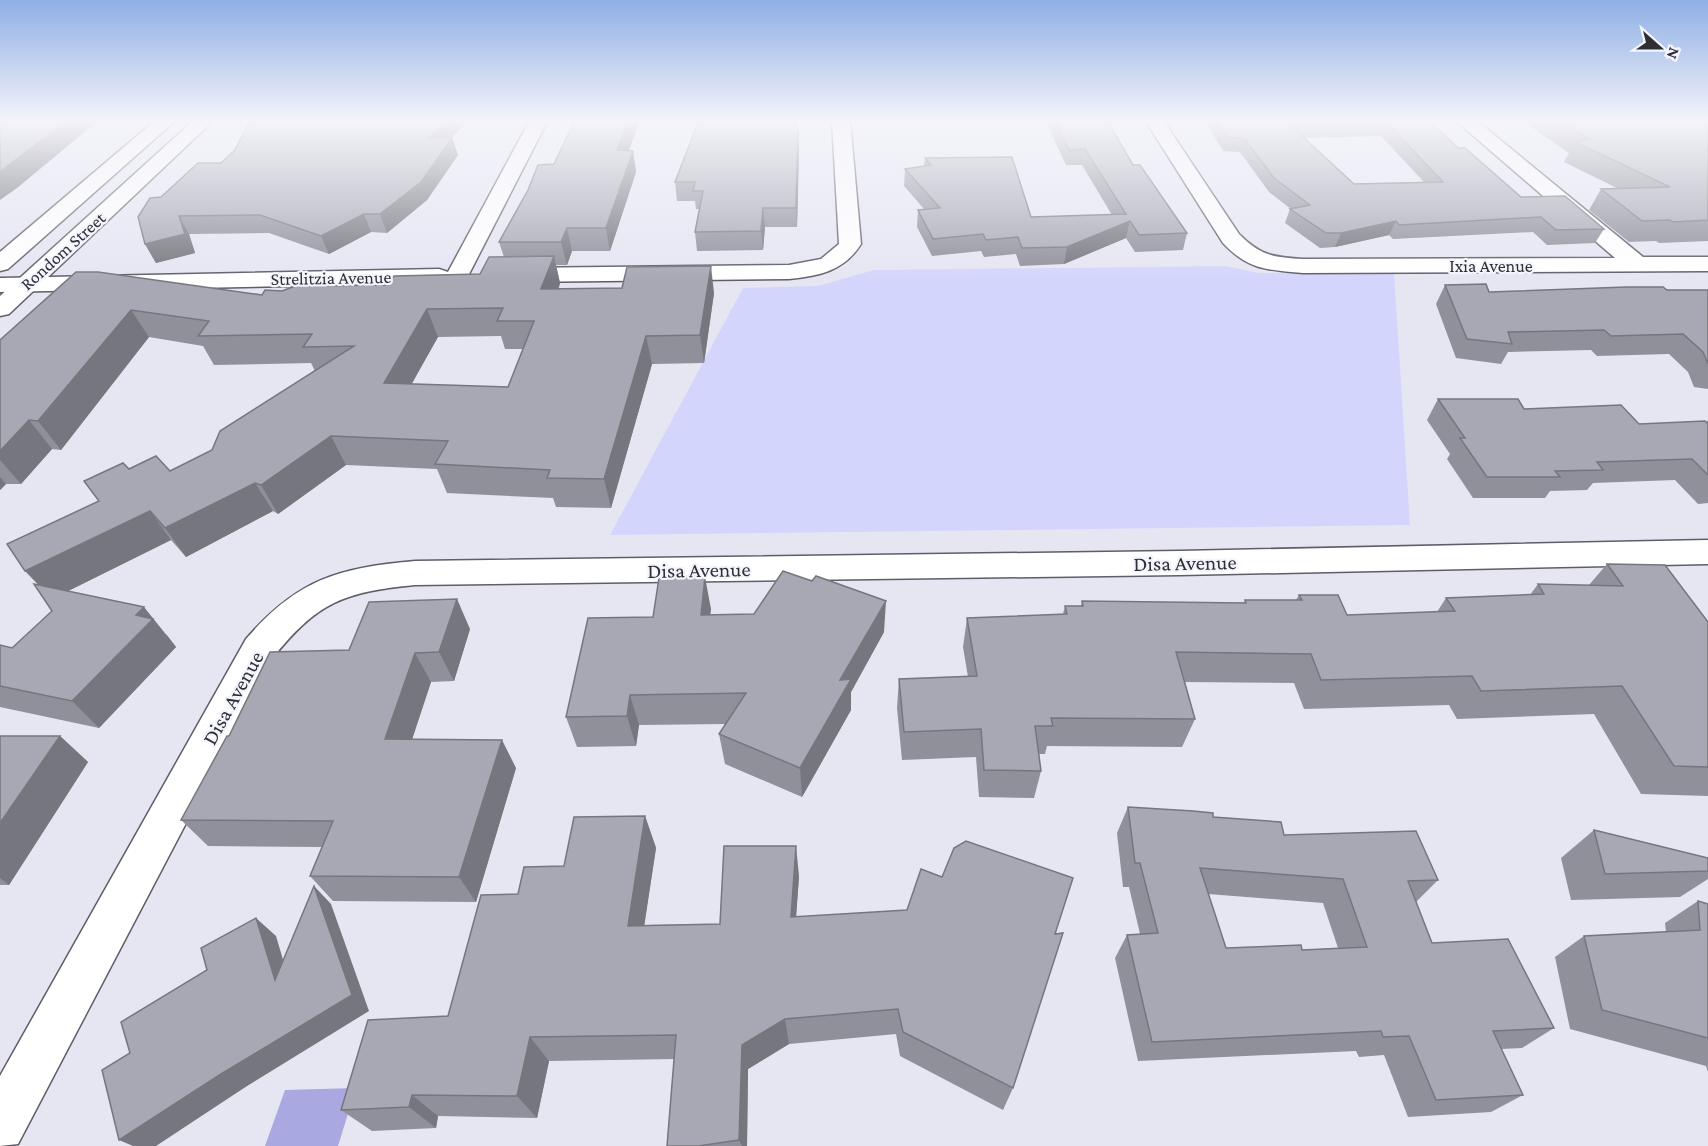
<svg xmlns="http://www.w3.org/2000/svg" width="1708" height="1146" viewBox="0 0 1708 1146" font-family="'Crimson Pro',serif">
  <rect width="100%" height="100%" fill="#e6e6f3"/>
  <path fill="#d4d5fc" d="M1225,266L1259,273L1394,272L1410,525L610,535L743,288L818,286L874,270Z"/>
  <path fill="#a9a8e1" d="M356,1088L338,1146H265L285,1090Z"/>
  <g fill="none" stroke-linecap="round" stroke-linejoin="round">
    <defs>
      <g id="minor">
        <path d="M530,120H548L466,280L458,282L449,279L439,283L0,292V278L439,269L448,272Z"/>
        <path d="M832,120H850L861,244C844,271 819,276 789,279L515,282L507,280L503,275L507,270L515,268L789,265L821,259L839,244Z"/>
        <path d="M1145,120H1163L1239,234C1261,256 1273,257 1303,259L1615,258L1455,120H1476L1643,257H1708V271L1303,273C1268,270 1248,270 1223,243Z"/>
        <path d="M1708,540V564L1180,575L415,585C344,592 317,602 272,659L18,1144L0,1146V1076L246,639C298,579 338,568 415,561L1180,551Z"/>
      </g>
      <g id="tertiary">
        <path d="M156,120H176L8,269L0,271V252Z"/>
        <path d="M194,120H214L9,314L0,316V296Z"/>
      </g>
    </defs>
    <use href="#minor" stroke="#5d5e68" stroke-width="3"/>
    <use href="#tertiary" stroke="#5d5e68" stroke-width="3"/>
    <use href="#minor" fill="#fff" fill-rule="evenodd"/>
    <use href="#tertiary" fill="#fff" fill-rule="evenodd"/>
  </g>
  <g fill="#90909b" fill-rule="evenodd">
    <path d="M251,120H465L466,123L451,138H452L458,155L427,200L387,233L371,232L329,254L269,233L189,234L195,253L156,263L145,244L161,197L221,163L234,151Z"/>
    <path d="M575,120H640L629,150L633,151L636,172L610,251H572L567,265H556L560,283L559,288L714,293L704,363L652,364L611,508L556,507L553,498L447,493L437,469L346,465L278,514L273,511L186,557L171,540L68,591L167,635L176,647L99,728L0,707V645L12,648L52,611L39,585L99,501L129,469L170,471L212,450L315,371L311,363L214,365L203,346L149,337L61,450L52,449L21,484H6L0,490V340L76,272L262,295L282,291L388,285L480,274L504,257L499,242L554,164ZM501,336L505,349H523L508,387L411,384L438,337Z"/>
    <path d="M1045,120H1107L1133,165L1187,233L1183,250L1135,252L1126,238L1064,264L1020,266L1016,254L984,257L981,251L932,256L917,227L918,210H925L904,186L905,169L924,166L925,158L1031,217L1112,215L1082,165H1066Z"/>
    <path d="M1204,120H1428L1458,148L1521,197L1604,229L1595,243L1547,245L1533,232L1393,239L1389,235L1335,247L1320,248L1285,223L1290,209H1291L1269,192L1240,152L1223,151ZM1381,136L1424,182L1354,184L1303,138Z"/>
    <path d="M1521,120H1708V241L1659,243L1656,241L1629,242L1589,210L1601,189L1617,188L1564,162L1569,153Z"/>
    <path d="M799,149L797,227H765L763,250L697,251L695,232L699,209H696L695,201H677L675,182Z"/>
    <path d="M1445,285L1489,292L1708,290V389L1694,387L1688,372L1669,354L1597,356L1591,350L1508,352L1501,364L1456,358L1436,304Z"/>
    <path d="M1438,399L1639,424L1706,422L1708,420V503L1698,504L1675,480L1593,483L1587,490L1550,491L1545,498H1473L1447,459L1450,454L1427,420Z"/>
    <path d="M1607,564L1708,622V796L1641,794L1594,714L1457,719L1449,705L1304,709L1294,683L1185,682L1195,719L1182,747L1047,746L1045,754H1039L1041,771L1034,798L979,797L976,757L902,760L897,708L899,679L968,677L963,647L967,618L1063,614L1065,606H1081L1082,601L1244,603L1245,600H1296L1299,595L1347,615L1437,612L1446,598L1530,595L1538,584L1589,585Z"/>
    <path d="M711,609L710,615L884,632L851,692V710L802,797L725,764L719,734L726,724L639,725L636,746L577,747L566,717L653,617Z"/>
    <path d="M470,629L454,681L431,682L412,739L516,768L476,902L333,901L310,876L322,847L208,846L181,820L229,736L349,650Z"/>
    <path d="M0,736H60L88,762L9,885H0Z"/>
    <path d="M1128,807L1213,817L1284,835L1438,880L1416,902L1432,943L1554,1028L1522,1048L1501,1049L1523,1095L1491,1112L1408,1117L1384,1055L1359,1057L1356,1051L1138,1061L1115,958L1127,935L1140,934L1129,887H1123L1117,833ZM1208,894L1323,903L1338,948L1302,950L1226,948Z"/>
    <path d="M645,816L656,848L644,925L720,924L799,876L796,917L1055,934L1013,1088L1003,1110L900,1056L896,1034L789,1044L748,1069L747,1146H667L674,1059L549,1061L537,1118L438,1116L436,1128L372,1131L341,1110L448,1016L518,894Z"/>
    <path d="M1594,830L1708,858V879L1680,897L1571,900L1561,858Z"/>
    <path d="M1698,901L1708,904V1072L1706,1066L1570,1029L1555,957L1584,936L1666,932L1665,923Z"/>
  </g>
  <g fill="#76767e">
    <path d="M67,120H99L17,188L0,200V172Z"/>
    <path d="M447,120H465L466,123L435,155L429,138Z"/>
    <path d="M629,120H640L621,172L617,150Z"/>
    <path d="M798,131L799,149L797,227L796,208Z"/>
    <path d="M452,138L458,155L427,200L387,233L380,214Z"/>
    <path d="M633,151L636,172L610,251L606,228Z"/>
    <path d="M763,208L765,227L763,250L761,231Z"/>
    <path d="M364,214L371,232L329,254L321,236Z"/>
    <path d="M179,216L189,234L195,253L156,263L145,244Z"/>
    <path d="M1130,221L1126,238L1064,264L1067,247Z"/>
    <path d="M1396,221L1389,235L1335,247L1341,233Z"/>
    <path d="M567,228L572,251L567,265L561,242Z"/>
    <path d="M554,256L560,283L549,316L541,289Z"/>
    <path d="M711,266L714,293L704,363L700,335Z"/>
    <path d="M427,309L438,337L396,412L384,383Z"/>
    <path d="M131,310L149,337L61,450L38,421Z"/>
    <path d="M646,336L652,364L611,508L604,479Z"/>
    <path d="M29,420L52,449L21,484L0,460V451Z"/>
    <path d="M331,436L346,465L278,514L261,485Z"/>
    <path d="M0,477L6,484L0,490Z"/>
    <path d="M255,483L273,511L186,557L165,528Z"/>
    <path d="M150,511L171,540L52,599L25,571Z"/>
    <path d="M705,577L711,609L706,646L701,615Z"/>
    <path d="M457,599L470,629L454,681L439,652Z"/>
    <path d="M886,601L884,632L851,692V710L802,797L800,768L840,680Z"/>
    <path d="M144,607L176,647L99,728L72,701L136,615Z"/>
    <path d="M415,653L431,682L403,767L385,739Z"/>
    <path d="M630,695L639,725L636,746L627,716Z"/>
    <path d="M60,736L88,762L9,885L0,878V823Z"/>
    <path d="M502,740L516,768L476,902L459,877Z"/>
    <path d="M645,816L656,848L640,954L628,926Z"/>
    <path d="M796,846L799,876L794,946L791,917Z"/>
    <path d="M314,886L331,904L369,1011L244,1088L156,1146H133L119,1140L221,1074L352,995Z"/>
    <path d="M256,918L276,936L294,997L275,980Z"/>
    <path d="M785,1019L789,1044L748,1069L747,1146H742L739,1140L742,1045Z"/>
    <path d="M530,1037L549,1061L537,1118L517,1096Z"/>
    <path d="M412,1095L438,1116L436,1128L409,1107Z"/>
  </g>
  <g fill="#a8a8b4" stroke="#76767e" stroke-width="1.5" fill-rule="evenodd">
    <path d="M0,120H67L0,172V133L4,130L0,131Z"/>
    <path d="M251,120H447L429,138H452L421,182L380,214H364L321,236L260,215L179,216L185,234L145,244L138,217L150,198L161,197L198,163H221L234,151Z"/>
    <path d="M575,120H629L617,150L633,151L606,228H567L561,242H499L528,190L538,165L554,164Z"/>
    <path d="M699,120H795L798,131L796,208H763L761,231L695,232L703,191H693L695,182H675Z"/>
    <path d="M1055,120H1107L1133,165H1140L1187,233L1139,235L1130,221L1067,247L1022,248L1018,237L986,240L983,234L933,239L918,210L940,208L905,169L931,165L925,158L1012,157L1031,217L1126,214L1085,149L1069,150Z"/>
    <path d="M1216,120H1428L1458,148H1465L1521,197L1565,196L1604,229L1556,230L1541,217L1399,225L1396,221L1341,233H1326L1290,209L1310,205L1274,178L1244,138L1226,137ZM1386,122L1443,182L1354,184L1289,124Z"/>
    <path d="M1560,120H1708V220L1673,222L1670,220L1642,221L1601,189L1670,187L1575,142L1589,139Z"/>
    <path d="M554,256L541,289L622,288L627,267L711,266L700,335L646,336L604,479L547,478L550,470L435,464L448,441L331,436L261,485L255,483L165,528L150,511L25,571L7,544L99,501L84,481L123,463L129,469L156,456L170,471L212,450L220,431L354,346L303,347L312,334L198,336L209,321L131,310L38,421L29,420L0,451V340L76,272H98L262,295L265,290L282,291L295,286L388,285L394,276L480,274L489,257ZM503,308L497,321H534L508,387L384,383L427,309Z"/>
    <path d="M1486,284L1489,292L1626,287H1663L1667,290H1708V364L1703,352L1683,334L1611,336L1604,330L1508,332L1512,344L1467,339L1445,285Z"/>
    <path d="M1438,399H1518L1524,409L1621,405L1639,424L1705,421L1708,424V475L1692,459L1597,462L1603,470L1555,471L1560,477H1487L1460,438H1465Z"/>
    <path d="M1607,564L1665,565L1708,622V767L1674,766L1622,686L1481,691L1472,676L1321,680L1311,654L1176,652L1195,719L1051,718L1053,726H1035L1041,771L984,770L981,729L904,732L899,679L977,676L967,618L1067,614L1065,606H1083L1082,601L1246,603L1245,600H1302L1299,595H1338L1347,615L1455,611L1446,598L1544,594L1538,584L1623,586Z"/>
    <path d="M783,571L812,581L816,576L886,601L840,680L851,679L800,768L719,734L746,693L630,695L627,716L566,717L588,618L653,617L659,578L705,577L701,615L754,614Z"/>
    <path d="M34,584L144,607L136,615L153,619L72,701L0,686V645L12,648L52,611Z"/>
    <path d="M457,599L439,652L415,653L385,739L502,740L459,877L310,876L333,821L181,820L227,736H229L270,652L349,650L369,602Z"/>
    <path d="M0,736H60L0,823Z"/>
    <path d="M1128,807L1193,811L1213,813V817L1281,822L1284,835L1416,831L1438,880L1408,881L1432,943L1508,939L1554,1028L1493,1031L1523,1095L1436,1100L1409,1036L1383,1037L1381,1031L1152,1042L1127,935L1158,933L1140,863H1135ZM1200,868L1343,879L1367,947L1302,950L1301,945L1226,948Z"/>
    <path d="M645,816L628,926L720,924L724,846H796L791,917L907,910L921,869L942,877L954,848L966,841L1073,878L1055,934L1063,933L1013,1088L903,1032L898,1009L785,1019L742,1045L739,1140L698,1146H667L676,1035L530,1037L517,1096L412,1095L409,1107L341,1110L368,1020L448,1016L481,895L518,894L524,867L564,866L574,817Z"/>
    <path d="M1594,830L1708,858V871L1605,874Z"/>
    <path d="M314,886L352,995L221,1074L119,1140L102,1070L130,1053L121,1022L207,970L201,948L256,918L275,980Z"/>
    <path d="M1698,901L1708,904V1038L1602,1010L1584,936L1700,930Z"/>
  </g>
  <linearGradient id="sky" x2="0" y2="1"><stop stop-color="#8fafe5"/><stop offset="0.43" stop-color="#f4f4fa"/><stop offset="1" stop-color="#f4f4fa" stop-opacity="0"/></linearGradient>
  <rect width="1708" height="281" fill="url(#sky)"/>
  <g text-anchor="middle" dominant-baseline="central" stroke-width="4.5" stroke-linejoin="round" paint-order="stroke">
    <g font-size="18" fill="#2e2f33" stroke="#f4f4fe">
      <text transform="translate(63 251) rotate(-42)">Rondom Street</text>
      <text x="1491" y="266">Ixia Avenue</text>
      <text transform="translate(331 278) rotate(-1)">Strelitzia Avenue</text>
    </g>
    <g font-size="21" fill="#2e2f33" stroke="#f4f4fe">
      <text transform="translate(1185 563) rotate(-1)">Disa Avenue</text>
      <text transform="translate(699 570) rotate(-1)">Disa Avenue</text>
      <text transform="translate(233 698) rotate(-61)">Disa Avenue</text>
    </g>
  </g>
  <g transform="translate(1660 48) rotate(111)" stroke="#f4f4fe" stroke-width="4.5" paint-order="stroke">
  <path d="M0-4.5L10 22L0 15L-10 22Z" fill="#2e2f33"/>
  <text y="-9" font-size="16" font-weight="bold" text-anchor="middle" fill="#2e2f33">N</text>
  </g>
</svg>
